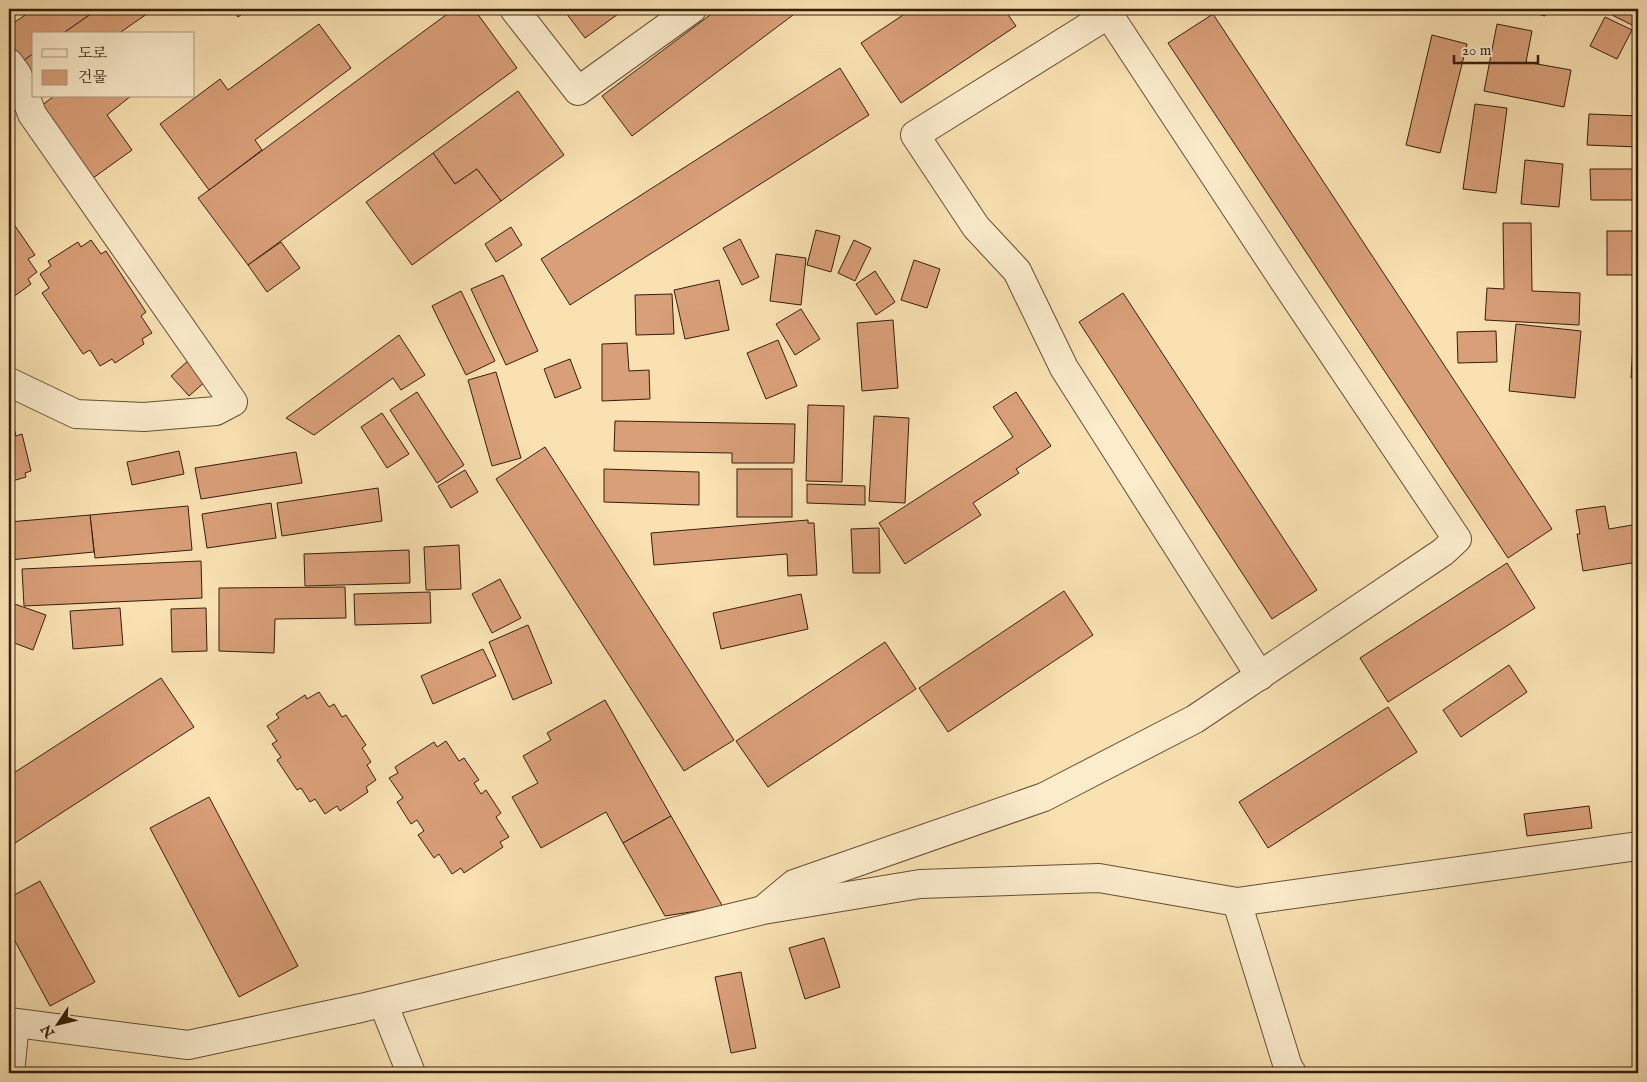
<svg xmlns="http://www.w3.org/2000/svg" width="1647" height="1082" viewBox="0 0 1647 1082" font-family="'IM FELL English','Noto Serif KR',serif">
  <rect width="100%" height="100%" fill="#f9e1b1"/>
  <filter id="stains"><feTurbulence type="fractalNoise" baseFrequency=".004" numOctaves="4"/><feColorMatrix values="0 0 0 0 .2 0 0 0 0 .09 0 0 0 0 .02 0 0 0 .5 -.17"/></filter>
  <radialGradient id="worn" r=".72"><stop offset=".6" stop-color="#630" stop-opacity="0"/><stop offset="1" stop-color="#630" stop-opacity=".3"/></radialGradient>
  <g fill="#d99f78" stroke="#351e0c">
    <path d="M34,9H98L62,34H34V53L23,61L9,41V26Z"/>
    <path d="M98,9H154L118,34H62Z"/>
    <path d="M233,9H249L238,17Z"/>
    <path d="M454,9H474L517,68L248,265L198,198Z"/>
    <path d="M563,9H625L585,38Z"/>
    <path d="M718,9H789L793,15L632,136L602,96Z"/>
    <path d="M912,9H1004L1016,26L901,103L861,43Z"/>
    <path d="M1520,9H1548L1545,16Z"/>
    <path d="M1615,9H1638V28L1612,15Z"/>
    <path d="M1213,14L1552,529L1508,558L1168,43Z"/>
    <path d="M1605,17L1632,30L1617,59L1590,46Z"/>
    <path d="M319,24L351,68L255,140L262,150L209,190L160,124L220,79L228,90Z"/>
    <path d="M1497,24L1532,31L1526,62L1571,70L1564,107L1484,91Z"/>
    <path d="M1432,35L1467,44L1440,153L1406,145Z"/>
    <path d="M34,53V77L23,61Z"/>
    <path d="M840,68L869,115L570,305L541,259Z"/>
    <path d="M518,91L564,155L501,201L477,169L455,184L433,153Z"/>
    <path d="M54,96H131L107,115L132,150L93,178L41,106Z"/>
    <path d="M1475,104L1507,108L1496,193L1463,189Z"/>
    <path d="M1589,114L1638,116V147L1587,145Z"/>
    <path d="M433,153L455,184L477,169L501,201L412,265L366,202Z"/>
    <path d="M1525,160L1563,164L1559,207L1521,204Z"/>
    <path d="M1590,169H1638V200H1591Z"/>
    <path d="M9,217L35,255L28,259L37,272L28,279L31,284L9,300Z"/>
    <path d="M1503,223H1531L1532,291L1580,293L1579,325L1485,320L1487,288L1504,289Z"/>
    <path d="M511,227L522,245L496,262L485,244Z"/>
    <path d="M816,230L840,236L831,272L807,265Z"/>
    <rect x="1607" y="231" width="31" height="44"/>
    <path d="M740,239L759,277L742,285L723,248Z"/>
    <path d="M91,240L101,254L106,251L146,312L141,316L152,333L142,339L144,344L115,363L112,359L100,366L90,350L83,354L42,293L49,288L40,274L51,266L48,261L78,242L81,247Z"/>
    <path d="M854,240L871,248L855,281L838,273Z"/>
    <path d="M281,242L300,268L267,292L248,265Z"/>
    <path d="M776,254L806,258L801,305L770,301Z"/>
    <path d="M914,260L940,269L927,308L901,300Z"/>
    <path d="M875,271L895,302L876,315L856,284Z"/>
    <path d="M503,275L538,351L506,365L471,289Z"/>
    <path d="M719,280L729,330L685,339L674,290Z"/>
    <path d="M461,291L495,361L466,375L432,306Z"/>
    <path d="M1123,293L1317,590L1272,619L1079,322Z"/>
    <path d="M672,294L674,334L636,335L635,295Z"/>
    <path d="M801,309L820,339L795,355L776,324Z"/>
    <path d="M893,320L898,388L862,391L857,323Z"/>
    <path d="M1516,324L1581,331L1575,398L1509,391Z"/>
    <path d="M1496,331L1497,362L1458,363L1457,332Z"/>
    <path d="M399,335L425,375L401,390L393,378L314,435L286,418Z"/>
    <path d="M778,340L797,386L766,399L747,353Z"/>
    <path d="M627,343L629,371L649,370L650,399L602,401V344Z"/>
    <path d="M1633,346L1638,347V378H1631Z"/>
    <path d="M570,359L581,388L555,398L544,369Z"/>
    <path d="M189,360L207,380L189,396L171,376Z"/>
    <path d="M496,372L521,458L492,466L468,380Z"/>
    <path d="M417,392L464,465L437,483L390,410Z"/>
    <path d="M1016,392L1051,446L1016,469L1019,473L973,503L981,515L905,564L879,523L1013,437L993,407Z"/>
    <path d="M808,405L844,406L842,482L806,481Z"/>
    <path d="M9,408L16,436L22,434L31,471L25,473L26,477L9,482Z"/>
    <path d="M382,413L409,454L387,468L361,427Z"/>
    <path d="M874,416L909,418L905,503L869,501Z"/>
    <path d="M615,421L795,424L794,463H732V453L614,451Z"/>
    <path d="M545,447L734,740L684,771L496,479Z"/>
    <path d="M179,451L184,474L132,485L127,462Z"/>
    <path d="M296,452L302,483L201,499L195,468Z"/>
    <path d="M604,469L699,472V505L604,502Z"/>
    <rect x="737" y="469" width="55" height="48"/>
    <path d="M465,470L478,492L451,508L438,486Z"/>
    <path d="M807,484L865,486V505L807,503Z"/>
    <path d="M378,488L382,521L282,536L277,503Z"/>
    <path d="M271,503L276,538L207,548L202,514Z"/>
    <path d="M188,506L192,550L95,558L90,515Z"/>
    <path d="M1605,506L1609,529L1638,524V562L1583,571L1577,534H1580L1576,510Z"/>
    <path d="M90,515L94,552L9,560V522Z"/>
    <path d="M808,520V523H814L817,575L788,576L787,554L654,565L651,533Z"/>
    <path d="M879,528L880,573H853L851,529Z"/>
    <path d="M459,545L461,589L426,590L424,547Z"/>
    <path d="M409,550L410,583L305,586L304,554Z"/>
    <path d="M201,561L202,598L24,606L22,569Z"/>
    <path d="M1507,563L1535,608L1388,702L1360,658Z"/>
    <path d="M500,579L521,618L492,633L472,594Z"/>
    <path d="M345,587L346,618L275,619L274,653L219,651V588Z"/>
    <path d="M1064,591L1093,635L948,732L919,688Z"/>
    <path d="M430,592L431,623L355,625L354,594Z"/>
    <path d="M801,594L808,629L721,649L713,613Z"/>
    <path d="M9,602L46,615L33,650L9,641Z"/>
    <path d="M120,608L123,645L73,649L70,611Z"/>
    <path d="M206,608L207,651L172,652L171,609Z"/>
    <path d="M528,625L552,683L513,700L489,642Z"/>
    <path d="M885,642L916,689L768,787L736,741Z"/>
    <path d="M483,649L496,676L433,704L421,676Z"/>
    <path d="M1509,665L1527,692L1461,737L1443,710Z"/>
    <path d="M161,678L194,727L9,847V776Z"/>
    <path d="M319,692L329,707L334,704L342,717L346,715L366,745L362,748L371,762L367,765L376,780L366,787L368,792L340,811L337,806L325,814L315,799L310,802L301,788L297,790L277,760L281,757L272,744L277,741L267,726L279,718L276,714L305,695L307,699Z"/>
    <path d="M605,700L671,816L623,843L606,812L541,848L512,797L538,783L523,756L551,740L547,733Z"/>
    <path d="M1388,707L1417,752L1268,848L1239,802Z"/>
    <path d="M446,741L459,761L464,758L479,780L474,783L481,794L486,790L501,813L496,817L509,837L500,842L503,847L464,873L461,868L452,874L439,854L434,858L418,835L424,831L417,820L411,824L397,802L403,798L389,778L398,773L395,767L434,742L437,747Z"/>
    <path d="M209,797L298,966L239,997L150,828Z"/>
    <path d="M1589,806L1592,828L1527,836L1524,814Z"/>
    <path d="M671,816L723,907L665,916L623,843Z"/>
    <path d="M40,881L95,982L50,1006L9,930V898Z"/>
    <path d="M824,938L840,987L805,999L789,948Z"/>
    <path d="M741,972L756,1048L731,1053L715,977Z"/>
  </g>
  <g fill="none" stroke-linecap="round" stroke-linejoin="round">
    <defs>
      <g id="minor">
        <path d="M514,9L578,91L692,9"/>
        <path d="M1109,14L915,135L976,227L1017,271L1064,368L1260,676"/>
        <path d="M9,63L17,74L32,114L233,402L216,411L144,417L76,414L9,382"/>
        <path d="M1237,902L1288,1067L1292,1073"/>
        <path d="M764,909L794,884L1044,797L1195,719L1443,552L1457,539L1282,278L1105,9"/>
        <path d="M383,1003L411,1073"/>
        <path d="M9,1022L188,1045L361,1008L763,910L920,884L1099,878L1237,902L1638,846"/>
        <path d="M10,1073L15,1023"/>
      </g>
    </defs>
    <use href="#minor" stroke="#664f35" stroke-width="30"/>
    <use href="#minor" stroke="#fbeccc" stroke-width="28"/>
  </g>
  <rect width="1647" height="1082" fill="none" stroke="#f9e1b1" stroke-width="30"/>
  <rect x="10" y="10" width="1627" height="1062" fill="none" stroke="#351e0c" stroke-width="2.5"/>
  <rect x="15" y="15" width="1617" height="1052" fill="none" stroke="#351e0c"/>
  <rect x="32" y="32" width="162" height="65" fill="#fbeccc" stroke="#ac9a7f"/>
  <rect x="42" y="49" width="25" height="8" fill="#fbeccc" stroke="#ac9a7f"/>
  <text x="78" y="58" font-size="15" fill="#351e0c">도로</text>
  <rect x="42" y="70" width="25" height="15" fill="#d99f78" stroke="#ac9a7f"/>
  <text x="78" y="82" font-size="15" fill="#351e0c">건물</text>
  <g transform="translate(58 1024) rotate(235)" stroke="#fbeccc" stroke-width="4" paint-order="stroke">
  <path d="M0-4L9 19L0 12L-9 19Z" fill="#351e0c"/>
  <text y="-8" font-size="14" font-weight="bold" text-anchor="middle" fill="#351e0c">N</text>
  </g>
  <path d="M1454 55v8h84v-8" fill="none" stroke="#351e0c" stroke-width="2.5"/>
  <text x="1462" y="55" font-size="15" fill="#351e0c" stroke="#fbeccc" stroke-width="4" paint-order="stroke">20 m</text>
  <rect width="100%" height="100%" filter="url(#stains)"/>
  <rect width="100%" height="100%" fill="url(#worn)"/>
</svg>
